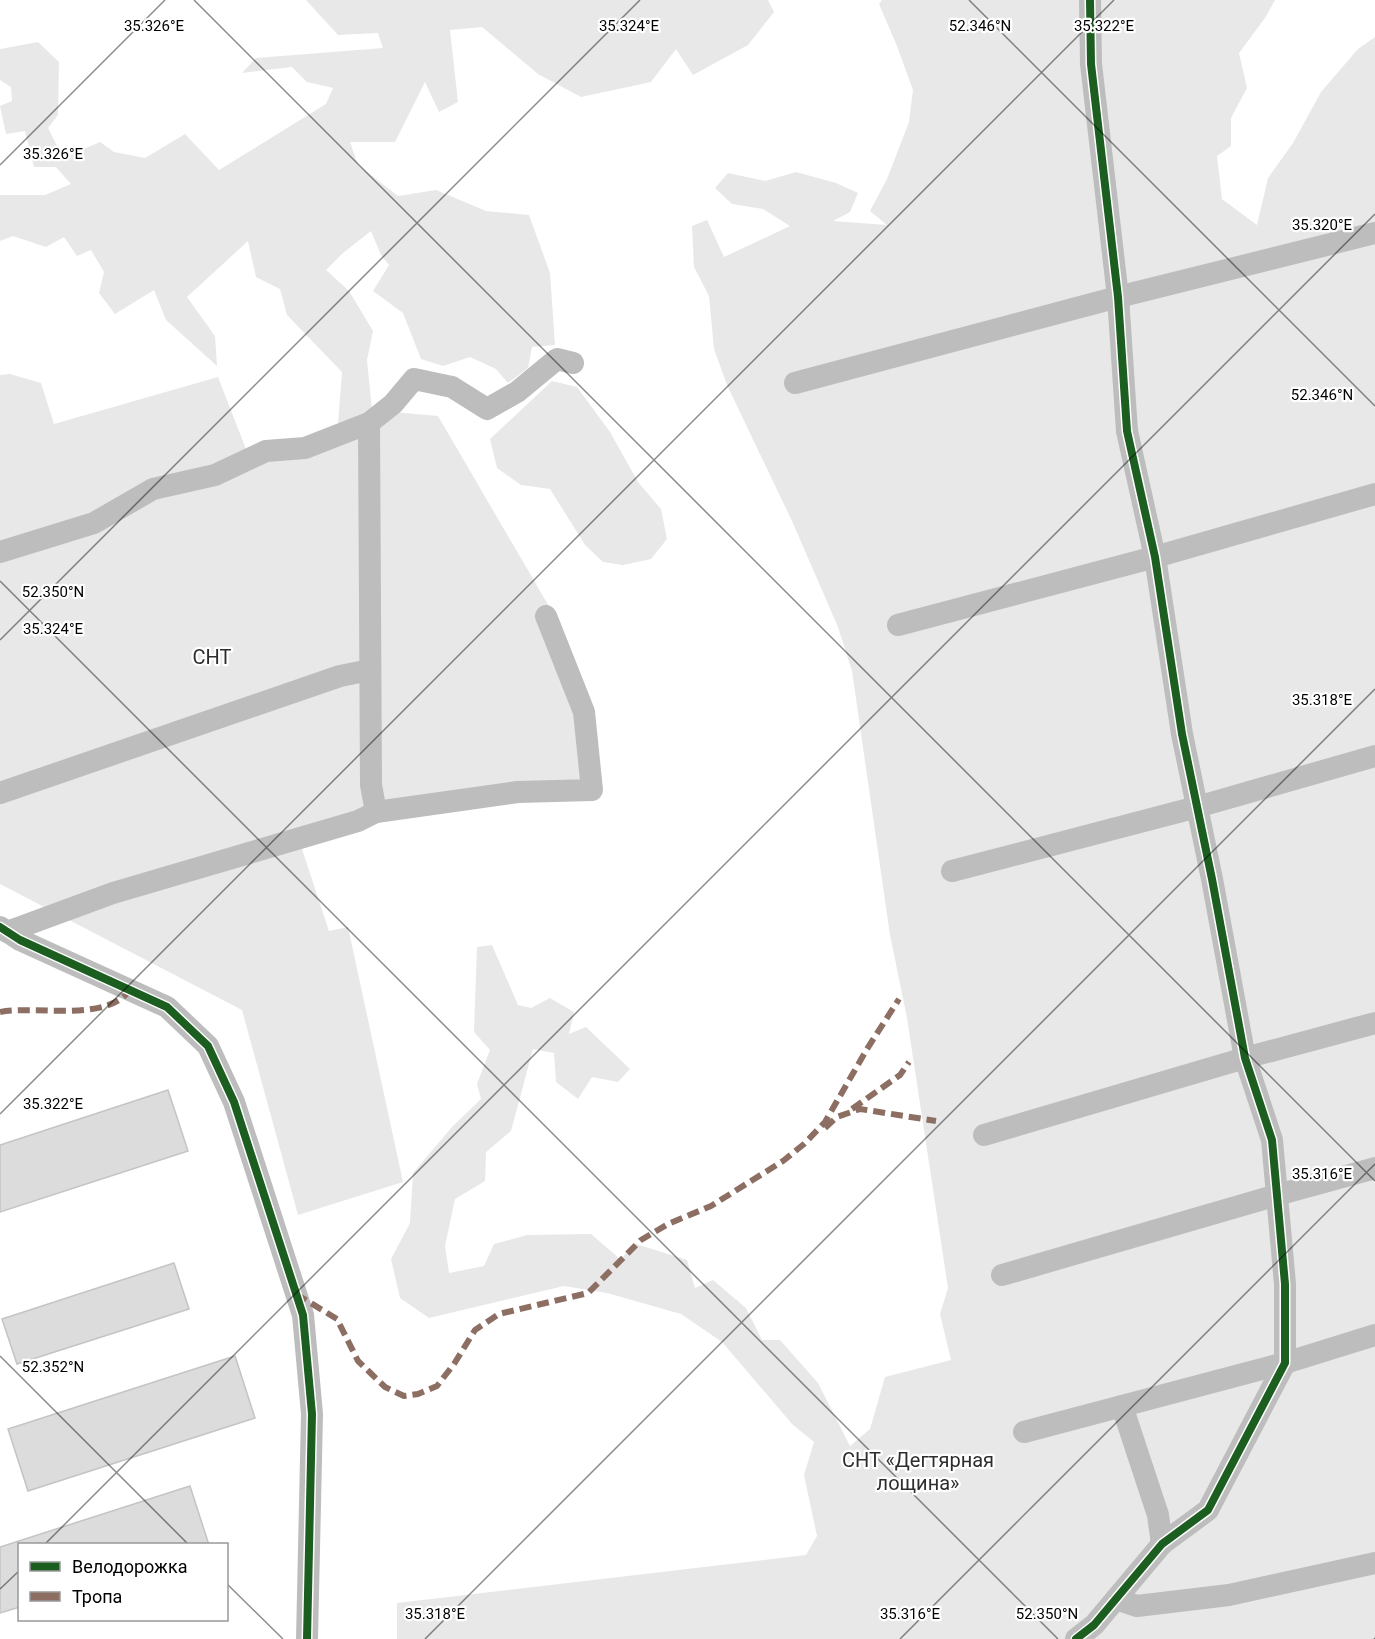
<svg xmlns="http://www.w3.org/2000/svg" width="1375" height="1639" viewBox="0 0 1375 1639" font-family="Roboto,sans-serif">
  <rect width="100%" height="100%" fill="#fff"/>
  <g fill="#e8e8e8">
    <path d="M306,0H768L774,12L748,45L693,75L676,49L651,82L581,97L538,74L482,27L450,30L458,102L439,112L425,82L395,142H350L358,165L398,196L436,190L486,211L529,215L550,273L555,345L532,347L528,368L508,383L496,369L470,357L443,366L421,359L403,313L373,291L389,265L381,255L371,231L343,253L326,270L349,291L373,331L367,360L372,410L438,416L557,620L593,712L601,797L517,802L380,821L302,849L329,931L348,927L403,1182L298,1215L242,1010L0,884V375L10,374L41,383L54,424L218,377L246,449L308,438L338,424L342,372L287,315L280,289L256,277L248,241L187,297L215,336L217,366L166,320L154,290L115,314L99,293L104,272L91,250L77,256L64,237L46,247L13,236L0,241V195H45L71,184L56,167H34L25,131L6,134L0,106L12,101L11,87L0,80V49L38,42L59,62L58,115L48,128L63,158L100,142L114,152L145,158L185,134L219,170L326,104L333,88L307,82L292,67L242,73L256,58L383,48L378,33L338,35Z"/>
    <path d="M882,0H1275L1265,18L1239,53L1247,88L1231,118V146L1217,156L1222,199L1257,225L1268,178L1293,143L1321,92L1358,49L1375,37V1639H397V1603L806,1555L817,1536L804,1475L814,1442L792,1424L722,1342L681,1314L607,1293L564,1286L429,1318L400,1298L391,1259L410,1223L413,1173L452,1127L481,1099L477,1084L490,1050L474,1032L477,947L492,945L518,1005L531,1008L550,998L574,1012L569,1034L586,1027L630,1069L618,1082L592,1077L578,1099L556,1082L554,1053L533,1049L511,1131L486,1152L485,1181L455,1199L445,1246L449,1273L484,1266L494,1244L527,1235L591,1234L620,1259L636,1244L687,1260L695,1288L713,1280L746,1308L762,1340H780L818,1383L850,1446L870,1429L885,1377L951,1360L940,1314L948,1288L907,1018L890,935L852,671L838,627L792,521L727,385L714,349L709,296L694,267L692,226L707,220L724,257L790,226L763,209L732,204L715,188L728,173L765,181L796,172L836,183L858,193L850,212L833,221L887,225L870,211L887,179L909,122L913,90L897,46L879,4Z"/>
    <path d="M552,381L577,387L610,432L638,482L661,509L667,539L651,559L623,565L603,562L585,545L550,489L521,485L497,468L490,439Z"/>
  </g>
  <g fill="#dcdcdc" stroke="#c4c4c4" stroke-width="1.5">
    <path d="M168,1090L188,1151L0,1212V1145Z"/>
    <path d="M174,1263L189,1309L17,1364L2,1319Z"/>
    <path d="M235,1356L255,1418L28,1491L8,1429Z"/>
    <path d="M190,1486L209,1545H20V1607L0,1613V1547Z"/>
  </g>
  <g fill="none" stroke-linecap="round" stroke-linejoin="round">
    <g stroke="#bdbdbd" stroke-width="22">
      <path d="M795,383L1118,297L1375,233"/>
      <path d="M369,423L393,404L414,379L452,387L487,409L517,392L557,359L573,363"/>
      <path d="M0,552L94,523L153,489L215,475L266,451L305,448L369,423L371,785L376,812"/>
      <path d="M898,625L1155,557L1375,494"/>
      <path d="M0,793L340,676L370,670"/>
      <path d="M952,871L1197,807L1375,756"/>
      <path d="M0,927L20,940L167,1007L208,1046L234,1102L303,1315L312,1414L307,1639"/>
      <path d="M7,932L113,893L358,821L376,812L518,792L592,790L584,712L546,616"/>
      <path d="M984,1135L1245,1058L1375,1023"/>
      <path d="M1002,1275L1277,1195L1375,1168"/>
      <path d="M1122,1406L1158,1515L1162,1544"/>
      <path d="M1024,1432L1285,1363L1375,1335"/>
      <path d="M1116,1599L1137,1606L1229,1595L1375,1563"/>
      <path d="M1076,1639L1094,1625L1162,1544L1208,1510L1285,1363V1284L1272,1140L1245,1058L1212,879L1182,734L1155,557L1127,431L1118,297L1091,64L1090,0"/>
    </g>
    <g stroke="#8d6e63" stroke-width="6" stroke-dasharray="12 6" stroke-linecap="butt">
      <path d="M0,1012C37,1005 105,1023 130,990"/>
      <path d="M852,1109L900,1075L909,1062"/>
      <path d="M825,1128L837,1117L860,1109L936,1121"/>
      <path d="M296,1294L337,1319L358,1361L385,1387L404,1396L418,1394L437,1386L454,1364L475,1330L499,1314L588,1293L641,1240L668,1224L711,1206L783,1161L804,1144L825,1122L867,1049L899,999"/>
    </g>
    <defs>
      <g id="cycleway">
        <path d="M0,927L20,940L167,1007L208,1046L234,1102L303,1315L312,1414L307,1639"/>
        <path d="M1076,1639L1094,1625L1162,1544L1208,1510L1285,1363V1284L1272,1140L1245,1058L1212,879L1182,734L1155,557L1127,431L1118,297L1091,64L1090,0"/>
      </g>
    </defs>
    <use href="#cycleway" stroke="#fff" stroke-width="11"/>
    <use href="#cycleway" stroke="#1b5e20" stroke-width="8"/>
  </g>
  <path fill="none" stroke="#000" stroke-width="1.5" stroke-opacity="0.45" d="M194,0L1375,1181M969,0L1375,406M0,165L165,0M0,581L1058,1639M0,640L640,0M0,1114L1114,0M0,1356L188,1544M45,1544L1375,214M226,1583L283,1639M0,1589L20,1570M425,1639L1375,689M900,1639L1375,1164M1374,1639L1375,1638"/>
  <g text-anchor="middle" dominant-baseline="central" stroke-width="4.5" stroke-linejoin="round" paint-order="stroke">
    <g font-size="20" fill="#2d2d2d" stroke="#fff">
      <text x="212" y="657">СНТ</text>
      <text x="918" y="1460">СНТ «Дегтярная<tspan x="918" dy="23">лощина»</tspan></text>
    </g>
  </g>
  <g font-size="15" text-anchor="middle" fill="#000" stroke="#fff" stroke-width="4.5" stroke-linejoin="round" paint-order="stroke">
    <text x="154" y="31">35.326°E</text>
    <text x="629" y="31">35.324°E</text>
    <text x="980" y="31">52.346°N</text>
    <text x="1104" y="31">35.322°E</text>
    <text x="53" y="159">35.326°E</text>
    <text x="1322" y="230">35.320°E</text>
    <text x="1322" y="400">52.346°N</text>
    <text x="53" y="597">52.350°N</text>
    <text x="53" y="634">35.324°E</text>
    <text x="1322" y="705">35.318°E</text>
    <text x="53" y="1109">35.322°E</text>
    <text x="1322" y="1179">35.316°E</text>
    <text x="53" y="1372">52.352°N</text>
    <text x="435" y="1619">35.318°E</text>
    <text x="910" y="1619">35.316°E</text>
    <text x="1047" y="1619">52.350°N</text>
  </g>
  <rect x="18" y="1543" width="210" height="78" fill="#ffffff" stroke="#999999" stroke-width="1.5"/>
  <rect x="30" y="1562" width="30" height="9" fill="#1b5e20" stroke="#999999" stroke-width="1.5"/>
  <text x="72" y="1573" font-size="18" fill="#000000">Велодорожка</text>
  <rect x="30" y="1592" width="30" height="9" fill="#8d6e63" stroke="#999999" stroke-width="1.5"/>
  <text x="72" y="1603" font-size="18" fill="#000000">Тропа</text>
</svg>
